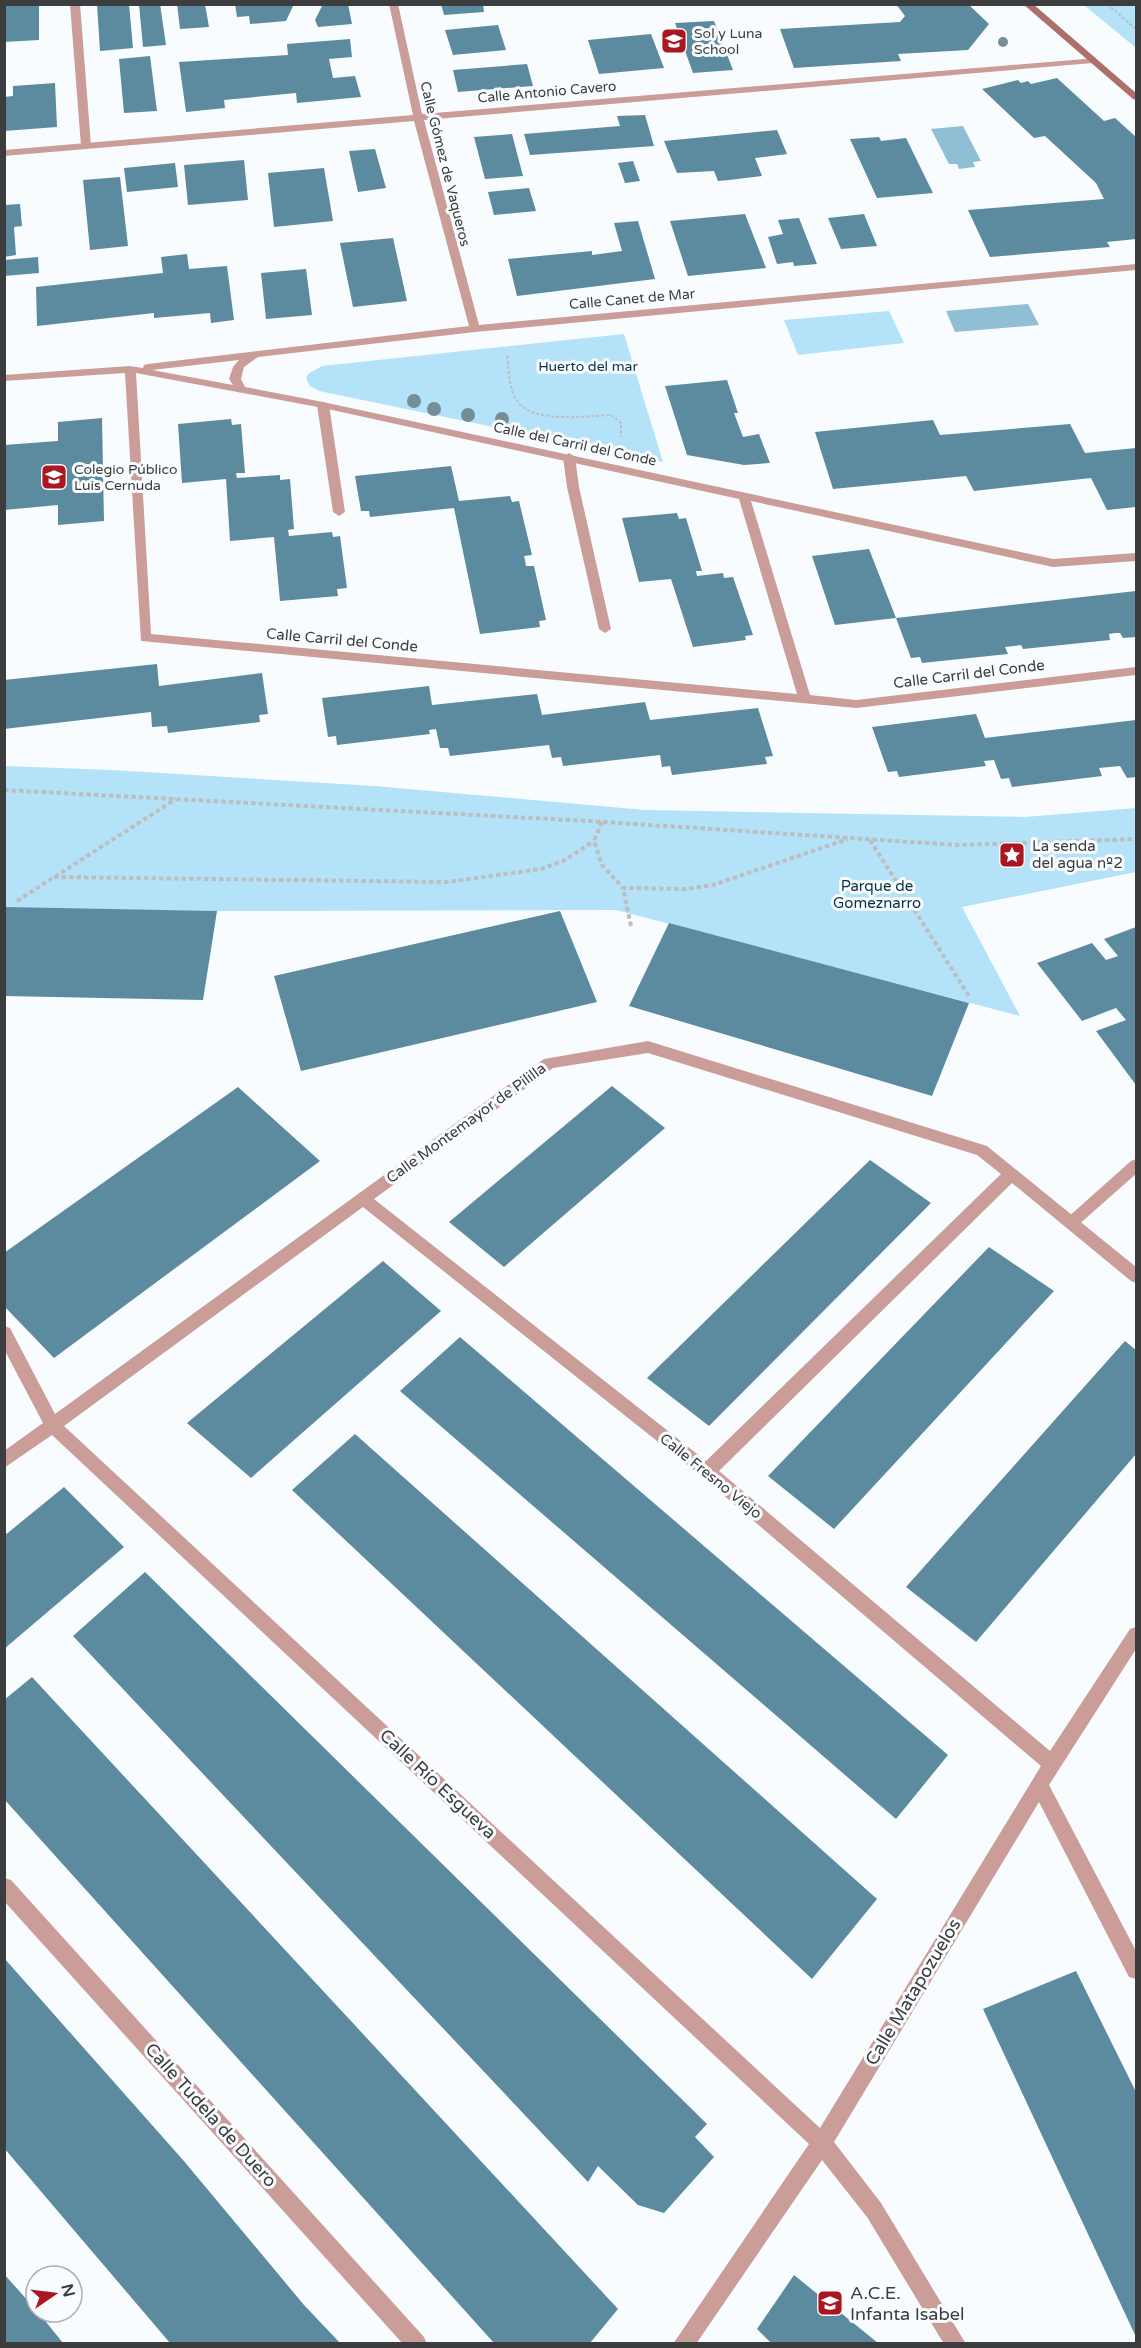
<svg xmlns="http://www.w3.org/2000/svg" width="1141" height="2348" viewBox="0 0 1141 2348" font-family="'Varela Round',sans-serif">
  <rect width="100%" height="100%" fill="#f8fcfe"/>
  <g fill="#b4e2f9">
    <path d="M1084,5H1136V48Z"/>
    <path d="M889,311L904,343L798,355L784,320Z"/>
    <path d="M624,334L663,462L319,391L310,386L306,379L308,374L322,366Z"/>
    <path d="M5,766L112,770L375,786L645,810L1025,817L1136,808V872L962,907L1020,1016L616,910L217,911L5,908Z"/>
  </g>
  <g fill="#8fbed5">
    <path d="M963,126L981,161L973,162L975,167L959,169L957,164H949L931,129Z"/>
    <path d="M1028,304L1039,325L955,332L946,311Z"/>
  </g>
  <g fill="#5c8a9f">
    <path d="M4,4H39V40L4,42Z"/>
    <path d="M97,4H129L133,48L100,51Z"/>
    <path d="M139,4H160L166,45L143,47Z"/>
    <path d="M177,4H205L209,27L180,29Z"/>
    <path d="M235,4H294L286,21L250,24L249,16L237,17Z"/>
    <path d="M323,4H348L352,24L318,27L315,20Z"/>
    <path d="M441,4H483L484,12L444,15Z"/>
    <path d="M896,4H968L989,24L968,50L898,54L901,61L794,68L780,29L900,22L905,16Z"/>
    <path d="M714,21L733,70L693,73L675,23Z"/>
    <path d="M498,25L506,50L453,55L445,30Z"/>
    <path d="M651,34L664,68L599,74L588,40Z"/>
    <path d="M350,39L352,57L329,59L333,78L355,76L361,97L297,103L296,93L224,100L225,108L186,112L179,62L288,55L287,44Z"/>
    <path d="M150,56L157,111L124,113L119,59Z"/>
    <path d="M527,64L533,86L458,92L453,70Z"/>
    <path d="M1057,78L1104,121L1115,118L1136,137V239L1107,242L1110,247L990,257L968,210L1104,199L1096,183L1045,136L1034,138L982,89L1018,80L1021,83L1028,81L1031,84Z"/>
    <path d="M55,83L57,127L4,131V97L13,96V86Z"/>
    <path d="M645,115L654,146L530,155L524,134L620,126L617,116Z"/>
    <path d="M777,130L787,154L755,158L762,176L729,180L718,181L714,171L677,173L664,141Z"/>
    <path d="M512,134L523,176L485,179L474,137Z"/>
    <path d="M879,137L881,141L906,138L933,193L877,198L850,139Z"/>
    <path d="M375,149L386,188L358,192L349,151Z"/>
    <path d="M244,160L248,200L188,205L184,165Z"/>
    <path d="M633,161L640,181L625,183L618,163Z"/>
    <path d="M175,163L178,187L127,192L124,168Z"/>
    <path d="M324,168L333,221L274,227L268,173Z"/>
    <path d="M120,177L128,246L90,250L83,180Z"/>
    <path d="M529,188L536,211L494,215L488,192Z"/>
    <path d="M20,204L22,226L14,227L16,255L4,257V205Z"/>
    <path d="M745,214L766,268L688,276L670,221Z"/>
    <path d="M864,214L877,246L841,249L828,218Z"/>
    <path d="M799,218L817,264L794,266L793,262L777,264L768,237L783,234L778,220Z"/>
    <path d="M638,221L655,279L517,296L508,259L592,251V255L622,251L614,223Z"/>
    <path d="M393,238L407,301L353,307L340,243Z"/>
    <path d="M187,254L189,269L227,266L234,320L211,323L210,313L154,318V313L37,326L36,287L163,273L161,257Z"/>
    <path d="M38,257L39,273L4,276V260Z"/>
    <path d="M306,269L312,315L266,319L261,273Z"/>
    <path d="M727,380L738,413H734L743,437L759,434L770,463L744,465L687,455L665,386Z"/>
    <path d="M102,418L104,521L58,525V505L4,510V445L58,441V422Z"/>
    <path d="M231,419L232,425L241,424L245,473H236L237,478L280,475V480L290,479L294,529L288,530L289,536L332,532L333,537L340,536L347,588L337,589L338,596L280,601L274,537L230,541L226,479L182,483L178,424Z"/>
    <path d="M933,420L940,435L1070,424L1085,453L1136,448V507L1107,510L1091,478L974,491L966,476L833,489L815,432Z"/>
    <path d="M451,466L459,501L510,496L512,502L519,501L532,555L524,556L525,560L526,566H534L546,620L539,621L540,627L480,634L454,508L370,517L369,511H361L355,476Z"/>
    <path d="M677,513L679,519L686,518L702,571H696L697,576L723,573L724,578L733,577L753,635L745,636L746,640L693,647L671,579L639,582L622,518Z"/>
    <path d="M869,549L896,618L835,625L812,556Z"/>
    <path d="M1136,591V637L1123,638L1120,633H1115L1109,634L1110,640L1023,649L1021,645L1005,647L1008,654L922,663L920,657L911,658L896,618Z"/>
    <path d="M157,664L159,686L262,673L268,714L259,715L260,722L168,733L167,726L152,727L151,712L4,729V680Z"/>
    <path d="M429,686L432,705L537,694L542,715L645,702L650,720L758,708L773,756L765,757L767,764L672,775L670,766L662,767L660,755L563,766L561,757L552,758L549,745L450,756L448,748H440L436,729L429,730L430,734L337,745L336,736L328,737L322,698Z"/>
    <path d="M976,714L985,738L1136,720V777L1127,778L1120,766L1099,768L1102,776L1012,787L1009,778L1001,779L994,760L984,761L986,766L899,777L897,771L888,772L872,727Z"/>
    <path d="M4,907L217,911L203,1000L4,996Z"/>
    <path d="M560,911L597,1002L301,1071L274,976Z"/>
    <path d="M669,923L969,1003L932,1096L629,1006Z"/>
    <path d="M1136,927V1085L1096,1031L1126,1020L1116,1008L1082,1021L1037,963L1092,943L1106,960L1118,956L1104,939Z"/>
    <path d="M612,1086L665,1128L504,1267L449,1222Z"/>
    <path d="M238,1087L320,1161L54,1358L4,1306V1253Z"/>
    <path d="M870,1160L931,1203L709,1426L647,1378Z"/>
    <path d="M989,1247L1054,1291L834,1529L768,1476Z"/>
    <path d="M383,1261L441,1311L251,1478L187,1423Z"/>
    <path d="M460,1337L948,1755L896,1819L400,1391Z"/>
    <path d="M1125,1341L1136,1350V1454L976,1642L906,1587Z"/>
    <path d="M355,1434L877,1899L812,1979L292,1490Z"/>
    <path d="M64,1487L124,1547L4,1649V1536Z"/>
    <path d="M145,1572L707,2124L695,2137L714,2157L664,2213L638,2205L598,2166L588,2182L73,1636Z"/>
    <path d="M32,1677L618,2309L590,2343H494L4,1799V1700Z"/>
    <path d="M4,1958L183,2160L304,2305L340,2343H170L4,2148Z"/>
    <path d="M1076,1971L1136,2092V2337L983,2009Z"/>
    <path d="M4,2274L38,2312L63,2343H4Z"/>
    <path d="M794,2275L878,2343H771L757,2329Z"/>
  </g>
  <g fill="none" stroke-linecap="round" stroke-linejoin="round">
    <g stroke="#bcbfc1" stroke-width="2" stroke-dasharray="3 2" stroke-linecap="butt">
      <path d="M1107,4L1136,29"/>
      <path d="M507,356C509,370 509,390 517,401C533,424 587,416 611,415L621,423V437"/>
    </g>
    <g stroke="#bcbfc1" stroke-width="4" stroke-dasharray="4.5 3" stroke-linecap="butt">
      <path d="M4,790L588,821L958,845L1136,839"/>
      <path d="M602,822L594,841L602,865L623,888"/>
      <path d="M870,840L969,996"/>
      <path d="M54,877L448,882L541,869L565,860L594,841"/>
      <path d="M17,901L176,799"/>
      <path d="M631,926L623,888L686,889L713,885L848,839"/>
    </g>
    <g fill="#ca9d99" fill-rule="evenodd">
      <path d="M70,4H80L91,146L86,149L81,146Z"/>
      <path d="M323,402L329,405L345,512L339,516L333,512L317,405Z"/>
      <path d="M569,453L575,457L579,487L611,629L605,633L599,629L567,487L563,457Z"/>
      <path d="M1136,1159V1174L1077,1226L1072,1228L1067,1226L1064,1222L1067,1218L1131,1161Z"/>
    </g>
    <g fill="#ca9d99" fill-rule="evenodd">
      <path d="M389,4H398L422,114L1096,58V62L1093,63L424,120L479,325L1136,264V270L475,332L258,357L244,367L241,379L245,387L323,402L1053,559L1136,553V561L1053,567L751,501L810,695L856,700L1136,667V675L856,708L141,641L125,373L4,381V375L130,366L143,368L144,365L148,364L469,326L414,121L4,156V150L413,115ZM239,360L233,367L229,379L233,385L152,370ZM136,373L323,408L739,499L797,694L151,634Z"/>
      <path d="M648,1041L987,1146L1136,1267V1283L1131,1281L1012,1183L719,1471L1050,1751L1130,1629L1136,1627V1649L1049,1785L1136,1951V1979L1129,1977L1039,1802L834,2142L881,2203L966,2344H944L867,2217L822,2160L696,2344H673L809,2144L52,1435L4,1468V1451L43,1423L4,1349V1326L10,1328L55,1414L544,1059ZM648,1053L977,1155L1001,1174L706,1461L374,1199L553,1068ZM363,1207L701,1476L1041,1766L820,2128L64,1426Z"/>
      <path d="M4,1878L11,1880L424,2337L427,2344H403L4,1901Z"/>
    </g>
    <path fill="#ae6f6a" fill-rule="evenodd" d="M1023,4H1033L1136,93V100L1133,99Z"/>
  </g>
  <g fill="#748d97">
    <circle cx="1003" cy="42" r="5"/>
    <circle cx="414" cy="401" r="7"/>
    <circle cx="434" cy="409" r="7"/>
    <circle cx="468" cy="415" r="7"/>
    <circle cx="502" cy="419" r="7"/>
  </g>
  <defs>
    <symbol id="school-square" viewBox="-11 -11 22 22"><rect x="-9" y="-9" width="18" height="18" rx="4" fill="#ab1721" stroke="#f8fcfe"/><path d="M0-5L7-2L0 1L-7-2ZM-4 1L0 2.5L4 1V4Q0 6-4 4Z" fill="#fff"/></symbol>
    <symbol id="sight-square" viewBox="-11 -11 22 22"><rect x="-9" y="-9" width="18" height="18" rx="4" fill="#ab1721" stroke="#f8fcfe"/><path d="M0-6L1.8-2.2L6-1.7L2.9 1.2L3.7 5.4L0 3.3L-3.7 5.4L-2.9 1.2L-6-1.7L-1.8-2.2Z" fill="#fff"/></symbol>
  </defs>
  <g fill-rule="evenodd">
    <use href="#school-square" x="659" y="26" width="30" height="30"/>
    <use href="#school-square" x="39" y="462" width="30" height="30"/>
    <use href="#sight-square" x="997" y="840" width="30" height="30"/>
    <use href="#school-square" x="815" y="2288" width="30" height="30"/>
  </g>
  <g text-anchor="middle" dominant-baseline="central" stroke-width="6" stroke-linejoin="round" paint-order="stroke">
    <g font-size="14" fill="#3b3d3e" stroke="#f8fcfe" text-anchor="start">
      <text x="694" y="33">Sol y Luna<tspan x="694" dy="16">School</tspan></text>
      <text x="74" y="469">Colegio Público<tspan x="74" dy="16">Luis Cernuda</tspan></text>
    </g>
    <g font-size="14" fill="#3b3d3e" stroke="#f8fcfe">
      <text transform="translate(547 92) rotate(-5)">Calle Antonio Cavero</text>
      <text transform="translate(445 164) rotate(76)">Calle Gómez de Vaqueros</text>
      <text transform="translate(632 299) rotate(-5)">Calle Canet de Mar</text>
      <text transform="translate(575 444) rotate(12)">Calle del Carril del Conde</text>
    </g>
    <g font-size="14" fill="#083243" stroke="#f8fcfe">
      <text x="588" y="366">Huerto del mar</text>
    </g>
    <g font-size="15" fill="#3b3d3e" stroke="#f8fcfe">
      <text transform="translate(342 640) rotate(5)">Calle Carril del Conde</text>
      <text transform="translate(969 674) rotate(-7)">Calle Carril del Conde</text>
      <text transform="translate(466 1123) rotate(-36)">Calle Montemayor de Pililla</text>
      <text transform="translate(711 1476) rotate(39)">Calle Fresno Viejo</text>
    </g>
    <g font-size="15" fill="#3b3d3e" stroke="#f8fcfe" text-anchor="start">
      <text x="1032" y="846">La senda<tspan x="1032" dy="17">del agua nº2</tspan></text>
    </g>
    <g font-size="15" fill="#083243" stroke="#f8fcfe">
      <text x="877" y="886">Parque de<tspan x="877" dy="17">Gomeznarro</tspan></text>
    </g>
    <g font-size="18" fill="#3b3d3e" stroke="#f8fcfe">
      <text transform="translate(438 1784) rotate(43)">Calle Río Esgueva</text>
      <text transform="translate(913 1992) rotate(-59)">Calle Matapozuelos</text>
      <text transform="translate(211 2115) rotate(48)">Calle Tudela de Duero</text>
    </g>
    <g font-size="18" fill="#3b3d3e" stroke="#f8fcfe" text-anchor="start">
      <text x="850" y="2293">A.C.E.<tspan x="850" dy="21">Infanta Isabel</tspan></text>
    </g>
  </g>
  <rect width="1141" height="2348" fill="none" stroke="#3b3d3e" stroke-width="12"/>
  <g transform="translate(54 2294) rotate(76)"><circle r="28" fill="#f8fcfe" stroke="#acb0b1" stroke-width="1.5"/>
  <path d="M0-4.5L10 22L0 15L-10 22Z" fill="#ab1721"/>
  <text y="-9" font-size="16" font-weight="bold" text-anchor="middle" fill="#3b3d3e">N</text>
  </g>
</svg>
